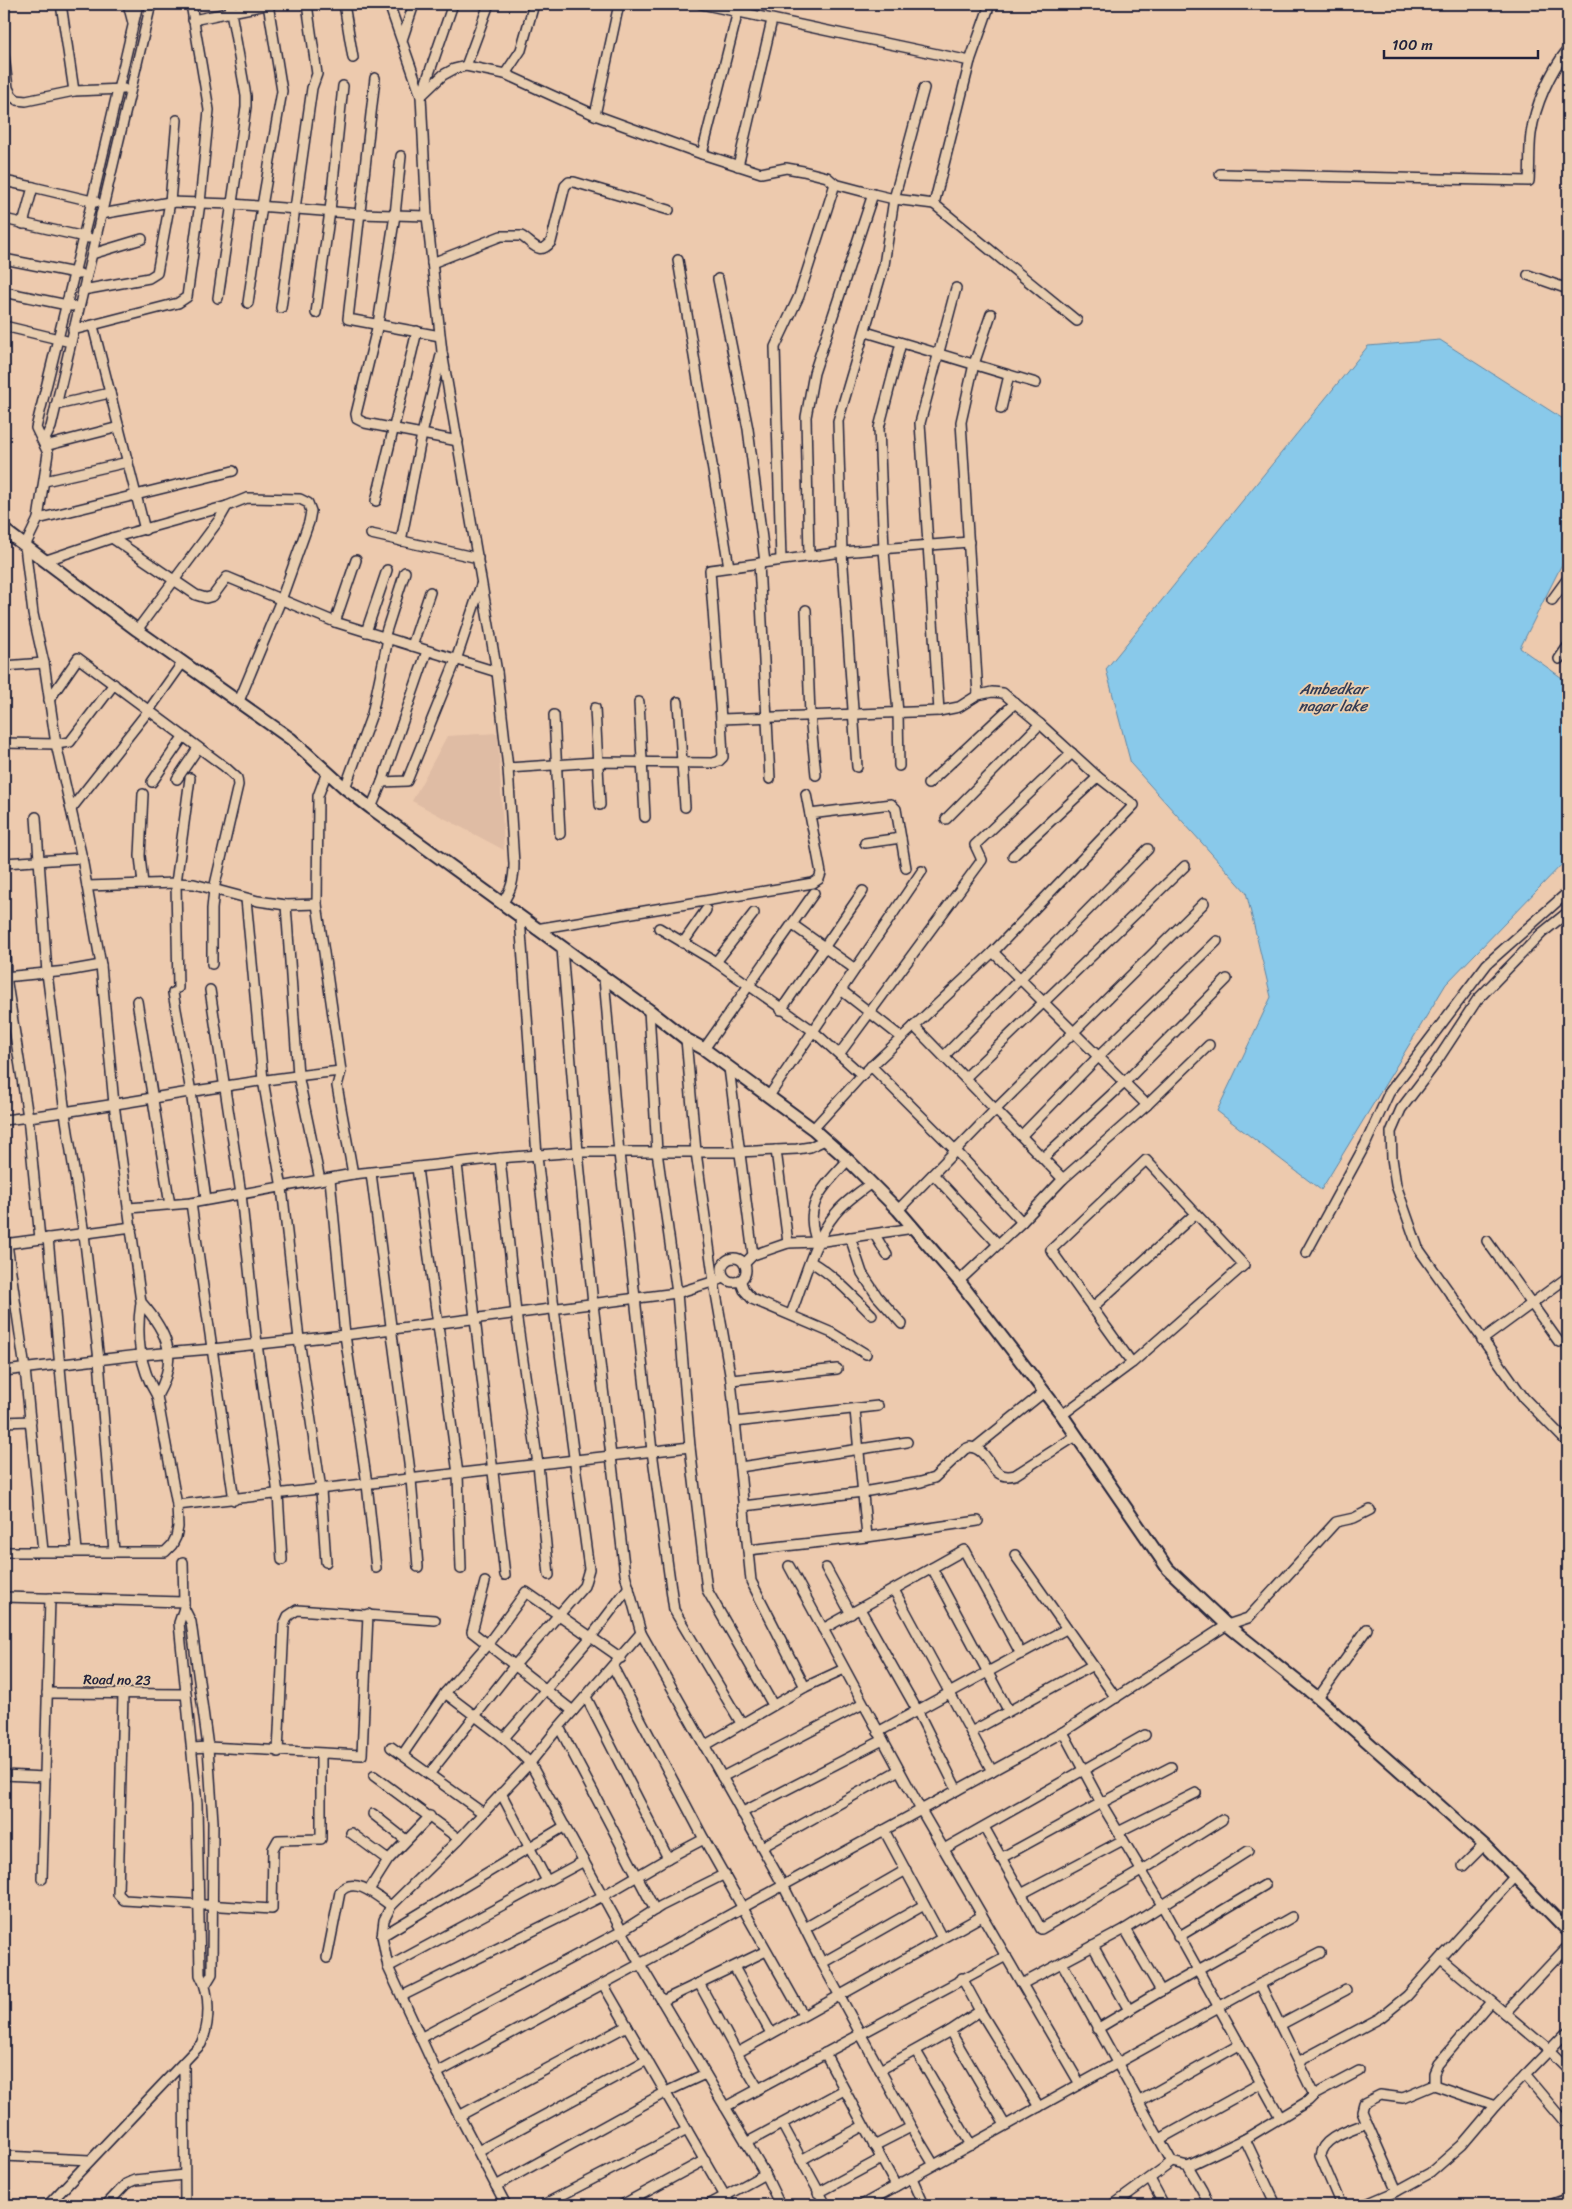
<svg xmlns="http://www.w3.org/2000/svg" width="1572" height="2209" viewBox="0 0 1572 2209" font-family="Sriracha,sans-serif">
  <rect width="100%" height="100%" fill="#edcaae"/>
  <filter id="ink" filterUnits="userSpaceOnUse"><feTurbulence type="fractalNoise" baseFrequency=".02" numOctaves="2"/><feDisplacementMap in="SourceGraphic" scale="10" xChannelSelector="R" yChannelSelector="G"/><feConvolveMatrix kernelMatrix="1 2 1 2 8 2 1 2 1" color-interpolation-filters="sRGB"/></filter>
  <g filter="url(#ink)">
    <path fill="#dfbca4" d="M498,733L504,850L412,801L447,736Z"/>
    <path fill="#89c9ea" stroke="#6086a4" d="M1440,340L1568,422V552L1520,648L1565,680L1568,677V858L1446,984L1321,1190L1217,1111L1271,997L1246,892L1131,764L1106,669L1368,346Z"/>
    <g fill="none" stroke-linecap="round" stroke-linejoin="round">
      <defs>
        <g id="minor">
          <path d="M61,4L74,91"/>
          <path d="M128,4L133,23"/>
          <path d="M138,4L92,201L36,428L48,453L38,519L25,546L33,614L44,663L56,744L82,858L101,965L114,1104L141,1302C136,1336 139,1366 157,1396C179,1358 168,1333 141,1302"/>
          <path d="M344,4L353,58"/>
          <path d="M389,4L421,96L427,216L442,352L497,672L508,768L514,864C514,881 511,890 502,904"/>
          <path d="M701,4L970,61"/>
          <path d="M193,20L231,12L230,4"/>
          <path d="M402,40L414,4"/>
          <path d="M4,56L8,88L12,96L17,100L26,101L74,91L124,89"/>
          <path d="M466,66L489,4"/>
          <path d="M505,74L521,50L534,4"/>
          <path d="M375,78L348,319L440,336"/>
          <path d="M422,94L453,4"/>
          <path d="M421,96L443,75L454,69L466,66L505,74L595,115L702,154L761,173L786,168L803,171L827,177L835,184L873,194L894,199L934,204L970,61L990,4"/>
          <path d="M595,115L619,4"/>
          <path d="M702,154L738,11"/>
          <path d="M401,156L395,215L378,324L356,414L357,419L365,423L458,441"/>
          <path d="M738,166L772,20"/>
          <path d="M1220,174L1529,181C1530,166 1529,149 1531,134C1535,105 1550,72 1568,49"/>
          <path d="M4,181L33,187L23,224"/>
          <path d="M33,187L96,202"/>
          <path d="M934,204L1077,321"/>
          <path d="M101,214L170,202L232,204L361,214L427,216"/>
          <path d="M4,219L89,238"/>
          <path d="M92,254L142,239"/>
          <path d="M4,259L80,274"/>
          <path d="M678,260L729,567"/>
          <path d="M432,263L501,236H521C532,242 539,257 551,242L565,186L569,182H574L669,210"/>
          <path d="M1528,275L1568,289"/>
          <path d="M718,279L748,429L765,562"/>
          <path d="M83,290L149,278L157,273L170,202L177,120"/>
          <path d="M4,292L72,306"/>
          <path d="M218,298L246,107V96L231,12L271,4"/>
          <path d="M248,303L262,206L282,91L268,4"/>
          <path d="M281,308L312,88L317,74L307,4"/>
          <path d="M316,313L330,211L343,86"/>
          <path d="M4,326L71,342"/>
          <path d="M93,326L145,530"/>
          <path d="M73,330L178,303L187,297L200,203L209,110L191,4"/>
          <path d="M866,332L1036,383"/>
          <path d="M56,405L110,393"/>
          <path d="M1001,409L1009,375"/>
          <path d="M44,441L51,427L151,4"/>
          <path d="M45,446L119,427"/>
          <path d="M45,481L128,462"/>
          <path d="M376,501L417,331"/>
          <path d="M38,519L233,471"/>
          <path d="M371,534L478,558"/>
          <path d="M112,538L196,595L206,598L213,596L227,577L335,622L497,672"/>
          <path d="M401,541L422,434L441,355"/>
          <path d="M809,557L806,417L814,373L873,194"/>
          <path d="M781,560L775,347L799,296L835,184"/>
          <path d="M44,561L112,538L227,506L247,498L300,499L308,503L311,511L309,522L281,600L239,701"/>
          <path d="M759,563L770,779"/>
          <path d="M1552,600L1568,578"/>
          <path d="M806,610L810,715L816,775"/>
          <path d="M335,622L356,560"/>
          <path d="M137,630L219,520L227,506"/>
          <path d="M366,632L387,570"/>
          <path d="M384,638L405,572"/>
          <path d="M412,646L430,592"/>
          <path d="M1559,659L1568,646"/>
          <path d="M4,666L44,663"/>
          <path d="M978,695L961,422L974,364L991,314"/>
          <path d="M49,700L78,658L225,767L237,778L238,785L214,889L212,909V964"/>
          <path d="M639,702L645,817"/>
          <path d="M678,702L685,807"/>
          <path d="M595,708L600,805"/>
          <path d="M939,711L920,423L956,288"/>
          <path d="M554,715L560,834"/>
          <path d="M721,719L710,570L842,552L969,542"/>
          <path d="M4,743L56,744L70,742L114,684"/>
          <path d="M899,766L898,713L884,550L879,428L901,343"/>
          <path d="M857,767L842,552L838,421L884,265L894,199L924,88"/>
          <path d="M508,768L598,762L713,763L719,761L723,757L721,719L939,711L959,707L978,695L992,692L1003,693L1040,724L1098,777L1134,805L993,952L862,1075L813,1129"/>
          <path d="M327,772L318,796L317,904L341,1071L337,1086L353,1174"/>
          <path d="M177,779L198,748"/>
          <path d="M152,782L183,737"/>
          <path d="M382,782L407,781L456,660L481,585"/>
          <path d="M928,784L1015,703"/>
          <path d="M345,788L372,714L388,639"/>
          <path d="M143,794L140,856L143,884"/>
          <path d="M371,808L382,782L427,651"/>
          <path d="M71,809L149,710L183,662"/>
          <path d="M810,814L891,804L896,809L906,868"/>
          <path d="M36,817L47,973L65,1113L84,1234L99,1360L114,1552"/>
          <path d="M946,819L1040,724"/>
          <path d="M865,843L901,838"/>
          <path d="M1013,856L1098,777"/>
          <path d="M4,863L82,858"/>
          <path d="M87,886L176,883L194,884L258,901L286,905L317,904"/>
          <path d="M246,899L263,1080L282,1188L299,1339L321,1490L326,1562"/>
          <path d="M286,905L298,1075L320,1180"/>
          <path d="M1568,912L1542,933L1477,1000L1433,1067L1401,1109L1391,1132L1392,1158L1396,1185L1418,1248L1524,1398L1568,1443"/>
          <path d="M793,925L855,969"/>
          <path d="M659,928L716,962L812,1030L862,1075"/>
          <path d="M536,929L813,883L819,879L821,873L806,794"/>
          <path d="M4,931L6,977L28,1117L40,1239"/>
          <path d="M683,943L706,910"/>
          <path d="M562,948L578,1152L593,1304L625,1574L641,1633L783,1885L822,1963L911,2127L934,2165"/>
          <path d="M993,952L1147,1105"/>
          <path d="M716,962L754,913"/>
          <path d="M4,977L67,971L101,965"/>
          <path d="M604,978L619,1153L652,1451L674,1610L741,1723"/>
          <path d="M178,988L176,883L190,778"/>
          <path d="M210,990L241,1194L257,1344L278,1494L282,1560"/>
          <path d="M841,990L901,1037"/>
          <path d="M173,993L191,1092L206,1199"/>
          <path d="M137,1001L170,1205"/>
          <path d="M649,1010L657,1152L677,1293L690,1447L707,1590L773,1705"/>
          <path d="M781,1010L863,891"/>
          <path d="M914,1026L1063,1179"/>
          <path d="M686,1039L696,1152L714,1282L731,1380L751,1581L805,1687"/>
          <path d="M704,1049L814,893"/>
          <path d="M840,1053L982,860L975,845L1072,753"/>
          <path d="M944,1056L1148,849"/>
          <path d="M871,1066L957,1152L1022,1222"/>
          <path d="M729,1068L753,1255"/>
          <path d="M965,1078L1185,866"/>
          <path d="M769,1096L922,871"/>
          <path d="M4,1120C117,1107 227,1082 341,1071"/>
          <path d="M1022,1135L1098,1057L1217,941"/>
          <path d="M776,1150L788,1243"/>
          <path d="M500,1158L516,1313L538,1464L549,1575"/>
          <path d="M1043,1158L1124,1083L1227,979"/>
          <path d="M457,1164L505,1575"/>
          <path d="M417,1168L458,1474L461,1569"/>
          <path d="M371,1173L411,1479L418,1567"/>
          <path d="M933,1174L998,1244"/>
          <path d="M330,1179L345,1335L367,1484L376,1568"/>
          <path d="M191,1203L234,1500"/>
          <path d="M129,1208L191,1203L353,1174L500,1158L578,1152H738L797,1149L810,1147L825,1140"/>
          <path d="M898,1210L995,1110L1204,903"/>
          <path d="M875,1235L887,1255"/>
          <path d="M850,1237L862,1273L877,1296L902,1324"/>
          <path d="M48,1238L77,1551"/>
          <path d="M1487,1241L1559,1342"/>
          <path d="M817,1242C802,1204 824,1187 848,1160"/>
          <path d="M4,1244L132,1227"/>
          <path d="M7,1244L25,1369L43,1551"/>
          <path d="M1306,1253L1365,1145L1389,1093L1487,964L1568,892"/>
          <circle cx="734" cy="1270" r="12"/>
          <path d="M811,1262C835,1276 853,1296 872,1315"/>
          <path d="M744,1264L753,1255L788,1243L817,1242L914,1228"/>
          <path d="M740,1280L744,1290L752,1299L832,1333L866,1354"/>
          <path d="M959,1281L1022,1222L1063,1179L1147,1105L1209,1045"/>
          <path d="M1092,1308L1195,1214"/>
          <path d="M791,1314C804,1281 813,1241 835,1214C844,1202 859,1193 871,1183"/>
          <path d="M1482,1340L1568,1277"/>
          <path d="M4,1371L139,1355L212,1349L345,1335L677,1293L725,1278"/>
          <path d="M731,1380L837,1369"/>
          <path d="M855,1410L867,1537"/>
          <path d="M1062,1415L1132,1363L1244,1265L1146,1160L1051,1250L1132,1363"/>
          <path d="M4,1422L31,1421"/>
          <path d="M735,1422L878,1406"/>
          <path d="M976,1447L1044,1392"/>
          <path d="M740,1467L907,1442"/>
          <path d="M177,1505L690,1447"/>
          <path d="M743,1506L863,1492L921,1482L934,1478L965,1449L970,1447C993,1450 988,1482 1015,1475L1076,1436"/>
          <path d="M748,1550L867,1537L978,1521"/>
          <path d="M4,1552H165L172,1545L176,1537L178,1527L177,1505L157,1396"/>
          <path d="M1015,1555L1116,1698"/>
          <path d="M183,1562L184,1602"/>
          <path d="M789,1566L921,1810L1080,2084"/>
          <path d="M826,1568L851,1614"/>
          <path d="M932,1568L1008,1710"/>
          <path d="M485,1582L472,1632L573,1711"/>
          <path d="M894,1590L992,1771"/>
          <path d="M4,1597L184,1602V1608L191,1622L208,1747L213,1822L212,1974L206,1984"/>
          <path d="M860,1609L917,1710L957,1790"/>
          <path d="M823,1629L964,1550L1021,1654"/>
          <path d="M613,1667L704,1839L803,2015"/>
          <path d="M47,1693L186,1694"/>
          <path d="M445,1693L487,1645L526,1592L621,1658"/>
          <path d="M123,1694L118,1894L124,1900L272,1909L273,1849L278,1840L321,1839V1754"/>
          <path d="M1318,1698L1367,1629"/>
          <path d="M559,1727L655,1910"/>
          <path d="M878,1732L1066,1629"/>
          <path d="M971,1732L1091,1666"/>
          <path d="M1063,1732L1101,1803L1162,1905L1280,2117"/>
          <path d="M504,1738L591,1637L629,1587"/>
          <path d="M704,1746L805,1687L844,1669"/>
          <path d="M391,1747L483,1813"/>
          <path d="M192,1748L208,1747L362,1755L368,1614"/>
          <path d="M278,1752L284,1625L288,1616L297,1610L435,1620"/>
          <path d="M403,1754L445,1693L504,1738L530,1763L640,1964L1063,1732L1227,1625L1248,1618L1336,1522L1354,1518L1370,1510"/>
          <path d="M430,1773L515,1665L584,1586L589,1569L554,1308L537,1156L520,918"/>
          <path d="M4,1775L45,1777"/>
          <path d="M374,1776L459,1839"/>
          <path d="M722,1777L863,1704"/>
          <path d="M501,1793L547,1881"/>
          <path d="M741,1813L883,1740"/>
          <path d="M373,1814L406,1840"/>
          <path d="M984,1827L1041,1929L1141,1871L1222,1820"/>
          <path d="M884,1830L942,1938"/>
          <path d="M1118,1832L1196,1793"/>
          <path d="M351,1833L388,1860"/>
          <path d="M762,1847L899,1770"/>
          <path d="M944,1849L1145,1735"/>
          <path d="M668,1858L704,1839"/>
          <path d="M1001,1858L1101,1803L1171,1767"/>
          <path d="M1463,1866L1484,1845"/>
          <path d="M42,1879L50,1598"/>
          <path d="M369,1890L388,1860L430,1816"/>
          <path d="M1023,1893L1123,1840"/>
          <path d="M805,1928L906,1870"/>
          <path d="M1125,1929L1161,1991"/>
          <path d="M382,1936L565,1826"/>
          <path d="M1178,1937L1265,1885"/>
          <path d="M1093,1946L1129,2010"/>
          <path d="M327,1958L340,1892C354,1875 377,1896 391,1906"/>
          <path d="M1441,1959L1550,2051L1568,2069"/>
          <path d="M822,1963L924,1905"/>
          <path d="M1062,1963L1172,2162L1113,2205"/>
          <path d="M388,1967L584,1861"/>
          <path d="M734,1967L771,2033"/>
          <path d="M962,1978L980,2011"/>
          <path d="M699,1983L737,2053"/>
          <path d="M603,1984L725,2196L708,2205"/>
          <path d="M1022,1984L1125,1929L1248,1851"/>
          <path d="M402,1996L603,1896L668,1858L586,1697"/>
          <path d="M662,2001L766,1951"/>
          <path d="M1505,2013L1568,1946"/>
          <path d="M1280,2025L1346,1990"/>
          <path d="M1097,2029L1161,1991L1292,1917"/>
          <path d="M950,2031L1005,2125"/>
          <path d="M422,2037L622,1931L661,1906L725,1874"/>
          <path d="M916,2051L971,2145"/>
          <path d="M825,2053L896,2186"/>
          <path d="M184,2062L185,2205"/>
          <path d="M1298,2062L1380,2018L1407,1996L1515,1876"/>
          <path d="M880,2070L950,2031L980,2011L1039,2107"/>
          <path d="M437,2073L640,1964L765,2174L780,2205"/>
          <path d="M1525,2075L1568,2126"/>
          <path d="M1434,2085V2073L1438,2064L1491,2002"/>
          <path d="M758,2088L737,2053L982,1916"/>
          <path d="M1314,2095L1359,2071"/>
          <path d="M1138,2102L1239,2045"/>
          <path d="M725,2107L1006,1956"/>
          <path d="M459,2116L627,2026"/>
          <path d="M1367,2123L1397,2191L1430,2173L1462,2145L1495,2106L1568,2031"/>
          <path d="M782,2124L826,2205"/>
          <path d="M1160,2139L1261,2083"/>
          <path d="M1245,2139L1276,2205"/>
          <path d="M746,2143L844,2090"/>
          <path d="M874,2146L911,2127"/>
          <path d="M478,2151L647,2060"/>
          <path d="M4,2156L90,2160"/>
          <path d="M801,2160L863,2126"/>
          <path d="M1172,2162L1188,2166L1202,2190L1209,2205"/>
          <path d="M1188,2166L1245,2139L1308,2101L1314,2095L1260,1984"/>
          <path d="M912,2178L924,2205"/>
          <path d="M1150,2179L1164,2205"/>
          <path d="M496,2186L666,2092L705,2074"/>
          <path d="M818,2193L881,2159"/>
          <path d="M48,2205L201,2044C210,2024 211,1994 200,1975L197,1804L179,1623L184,1608"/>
          <path d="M106,2205L126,2184L135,2180L184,2175"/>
          <path d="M506,2205L437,2073L388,1967L382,1936L384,1920L391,1906L459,1839L530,1763L559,1727L641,1633"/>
          <path d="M543,2205L687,2130"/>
          <path d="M622,2205L705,2160"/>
          <path d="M731,2205L725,2196L765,2174"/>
          <path d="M862,2205L1260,1984L1320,1953"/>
          <path d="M1341,2205L1320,2156C1322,2137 1351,2130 1367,2123L1362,2111L1364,2103L1380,2095L1403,2098L1434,2085L1495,2106"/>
          <path d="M1364,2205L1397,2191"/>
        </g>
        <g id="tertiary">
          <path d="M4,530L137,630L291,739L345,788L371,808L649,1010L686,1039L704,1049L813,1129L848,1160L898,1210L959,1281L1062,1415L1168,1569L1227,1625L1318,1698L1484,1845L1568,1931"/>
          <path d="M1554,2205L1568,2200"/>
        </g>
      </defs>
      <use href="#minor" stroke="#22223b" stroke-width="12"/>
      <use href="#tertiary" stroke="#22223b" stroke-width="15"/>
      <use href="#minor" stroke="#e8cdaf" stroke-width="9"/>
      <use href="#tertiary" stroke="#e8cdaf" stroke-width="11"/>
    </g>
  </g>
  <g text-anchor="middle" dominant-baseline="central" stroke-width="4" stroke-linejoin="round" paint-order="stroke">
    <g font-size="14" fill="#22223b" stroke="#e8cdaf">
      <text transform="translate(117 1680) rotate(1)">Road no 23</text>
    </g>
    <g font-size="15" font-style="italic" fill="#313b55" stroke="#e8cdaf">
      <text x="1333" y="689">Ambedkar<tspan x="1333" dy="17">nagar lake</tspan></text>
    </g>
  </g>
  <rect width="1572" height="2209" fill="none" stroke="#e8cdaf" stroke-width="20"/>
  <rect x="10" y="10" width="1552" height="2189" fill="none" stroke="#22223b" stroke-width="2" filter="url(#ink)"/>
  <path d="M1384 50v8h154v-8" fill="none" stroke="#22223b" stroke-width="2.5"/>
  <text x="1392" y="50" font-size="15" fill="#22223b" stroke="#e8cdaf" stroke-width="4" paint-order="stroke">100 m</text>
</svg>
